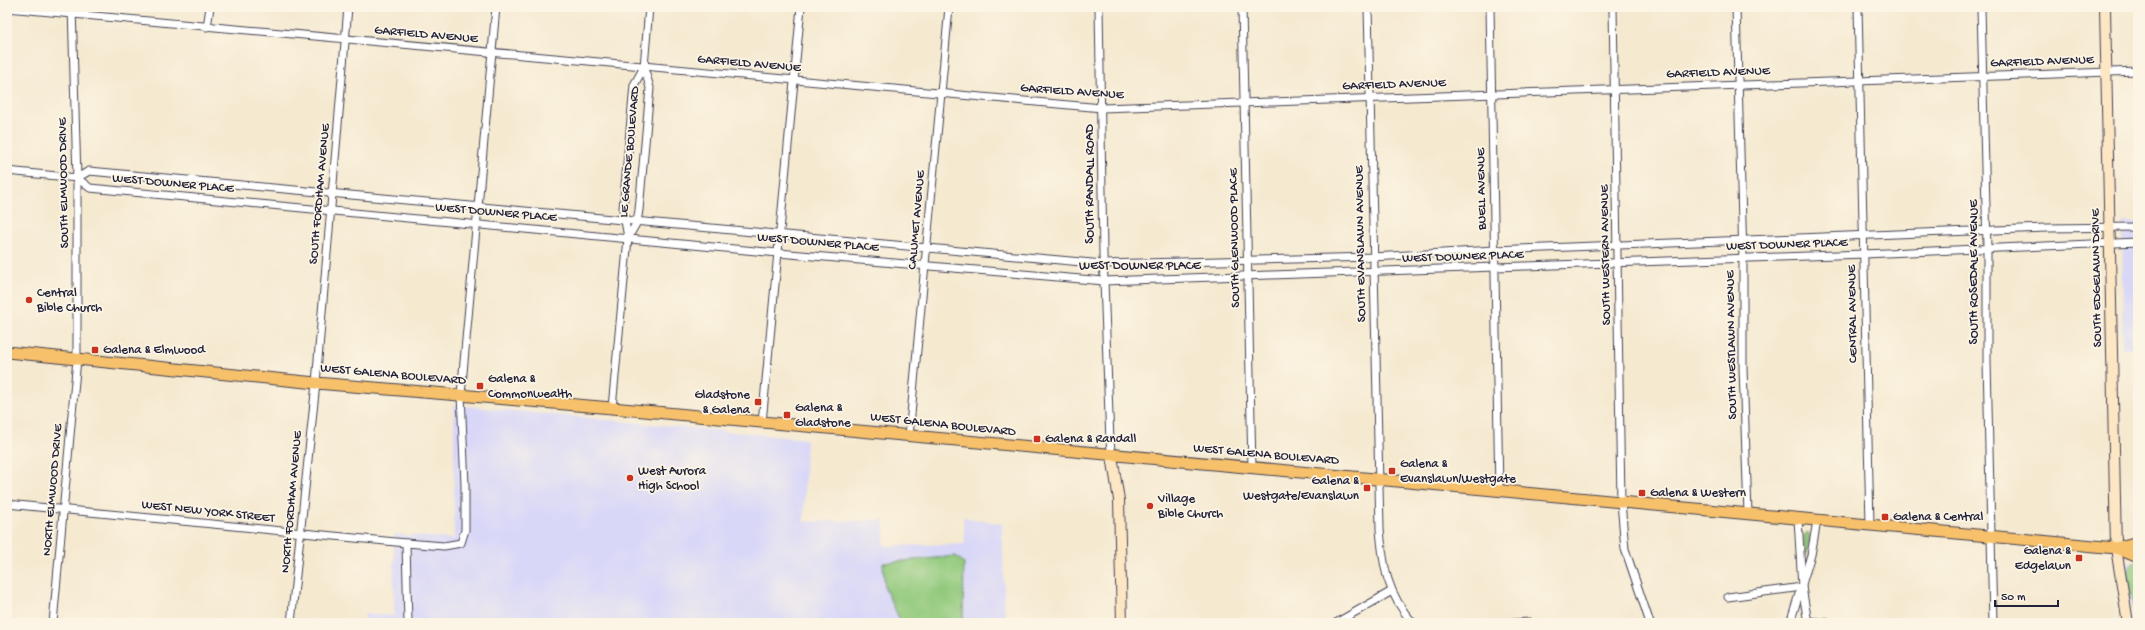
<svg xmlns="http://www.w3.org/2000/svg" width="2145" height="630" viewBox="0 0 2145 630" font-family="'Gochi Hand',sans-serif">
  <rect width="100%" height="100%" fill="#fcf5e5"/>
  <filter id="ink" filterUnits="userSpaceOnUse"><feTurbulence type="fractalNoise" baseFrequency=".025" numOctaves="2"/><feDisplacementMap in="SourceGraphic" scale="8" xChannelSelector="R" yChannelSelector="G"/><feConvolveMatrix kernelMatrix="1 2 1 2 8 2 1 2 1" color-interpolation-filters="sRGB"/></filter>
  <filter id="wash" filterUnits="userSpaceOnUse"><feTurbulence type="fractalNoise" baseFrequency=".012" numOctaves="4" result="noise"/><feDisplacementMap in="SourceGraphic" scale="16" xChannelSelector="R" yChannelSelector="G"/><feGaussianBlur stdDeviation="0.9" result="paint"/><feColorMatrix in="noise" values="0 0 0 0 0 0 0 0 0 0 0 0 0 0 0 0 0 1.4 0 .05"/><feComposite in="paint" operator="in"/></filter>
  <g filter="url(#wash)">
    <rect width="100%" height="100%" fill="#f5e9d0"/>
    <g fill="#d8d7f8">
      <path d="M2123,222H2138V348H2122Z"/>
      <path d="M454,405L806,439L804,522L884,520V546L965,544L963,517L1002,524L1005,623H364L365,613L394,616V534L454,539Z"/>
      <path d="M2123,561L2138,562V623H2133Z"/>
    </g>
    <g fill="#91c97c" stroke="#5a765c">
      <path d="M1808,532L1810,536L1808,552L1804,554V535Z"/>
      <path d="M956,556L964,563L963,623L901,622L885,589L883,563Z"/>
      <path d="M2138,561V623H2136L2127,571L2132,562Z"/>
    </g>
  </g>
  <g filter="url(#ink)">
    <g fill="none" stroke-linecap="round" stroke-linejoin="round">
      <defs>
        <g id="street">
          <path d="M1099,7L1103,254L1110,442L1112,456"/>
          <path d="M1242,7L1252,468"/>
          <path d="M1368,7L1380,529C1383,566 1387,594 1413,623"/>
          <path d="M1490,7L1499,491"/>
          <path d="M1613,7L1621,502L1625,549L1650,623"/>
          <path d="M1736,7L1743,259V368L1748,514"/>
          <path d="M1858,7L1870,525"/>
          <path d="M1981,7L1987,248V361L1993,623"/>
          <path d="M7,8L1102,108L2138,71"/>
          <path d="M207,27L210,7"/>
          <path d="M7,171L77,178L90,188L778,253L1104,281L1864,254L2138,242"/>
          <path d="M77,178L89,171L1103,264L1373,257L1495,250L2047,228L2138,227"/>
          <path d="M628,238L637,222L639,210L650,88L644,67L649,7"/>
          <path d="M612,408L628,238L623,209L634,85L644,67"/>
          <path d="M762,423L801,7"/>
          <path d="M909,436L949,7"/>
          <path d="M7,504L406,543L444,546L461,543L465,530V485L461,395L496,7"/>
          <path d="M1798,519L1802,587L1808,623"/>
          <path d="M406,543L408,623"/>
          <path d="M1728,597L1802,587"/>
          <path d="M1808,621L1829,623"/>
          <path d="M53,623L77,359V178L72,7"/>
          <path d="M291,623L316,383L348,7"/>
          <path d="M1336,623L1392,591"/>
          <path d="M1514,623L1529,622"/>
          <path d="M1790,623L1811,555L1817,521"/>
        </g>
        <g id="secondary">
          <path d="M2105,7L2116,548L2128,623"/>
          <path d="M1112,456L1119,500L1122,623"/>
        </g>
        <g id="primary">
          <path d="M7,352L316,383L612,408L2116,548L2138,557"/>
          <path d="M2116,548L2138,542"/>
        </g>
      </defs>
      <use href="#street" stroke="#424051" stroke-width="9"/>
      <use href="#secondary" stroke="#424051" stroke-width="12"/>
      <use href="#primary" stroke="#424051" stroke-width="13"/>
      <use href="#street" stroke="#fff" stroke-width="7"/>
      <use href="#secondary" stroke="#fce6c4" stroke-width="10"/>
      <use href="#primary" stroke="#f7c06b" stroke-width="11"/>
    </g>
  </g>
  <g fill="#c8321e" stroke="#fcf5e5" stroke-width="1.5">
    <circle cx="29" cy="300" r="4"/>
    <rect x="91" y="346" width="8" height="8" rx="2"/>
    <rect x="476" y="382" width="8" height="8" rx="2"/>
    <rect x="754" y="398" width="8" height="8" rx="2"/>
    <rect x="783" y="411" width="8" height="8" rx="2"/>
    <rect x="1033" y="435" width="8" height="8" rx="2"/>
    <rect x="1388" y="467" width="8" height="8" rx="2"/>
    <circle cx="630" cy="478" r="4"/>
    <rect x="1363" y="484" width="8" height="8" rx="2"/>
    <rect x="1638" y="489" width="8" height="8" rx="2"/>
    <circle cx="1150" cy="506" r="4"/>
    <rect x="1881" y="513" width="8" height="8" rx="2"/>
    <rect x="2075" y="554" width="8" height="8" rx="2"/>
  </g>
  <g text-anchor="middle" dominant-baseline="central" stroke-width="3.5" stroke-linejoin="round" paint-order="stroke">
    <g font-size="13" fill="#22223b" stroke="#fcf5e5">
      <text transform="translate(426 35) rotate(5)">GARFIELD AVENUE</text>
      <text transform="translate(2042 62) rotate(-2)">GARFIELD AVENUE</text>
      <text transform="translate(749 64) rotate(5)">GARFIELD AVENUE</text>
      <text transform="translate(1718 73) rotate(-2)">GARFIELD AVENUE</text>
      <text transform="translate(1394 85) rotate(-2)">GARFIELD AVENUE</text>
      <text transform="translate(1072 92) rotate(4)">GARFIELD AVENUE</text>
      <text transform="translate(630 152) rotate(-85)">LE GRANDE BOULEVARD</text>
      <text transform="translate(64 183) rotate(-91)">SOUTH ELMWOOD DRIVE</text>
      <text transform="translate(173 184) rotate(5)">WEST DOWNER PLACE</text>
      <text transform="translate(1090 184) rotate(-90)">SOUTH RANDALL ROAD</text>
      <text transform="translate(1482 189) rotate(-91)">BUELL AVENUE</text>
      <text transform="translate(320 194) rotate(-85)">SOUTH FORDHAM AVENUE</text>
      <text transform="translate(496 213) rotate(5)">WEST DOWNER PLACE</text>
      <text transform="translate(917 220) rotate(-85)">CALUMET AVENUE</text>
      <text transform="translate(1235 238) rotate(-91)">SOUTH GLENWOOD PLACE</text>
      <text transform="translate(818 243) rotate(5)">WEST DOWNER PLACE</text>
      <text transform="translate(1361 244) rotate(-91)">SOUTH EVANSLAWN AVENUE</text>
      <text transform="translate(1787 245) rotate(-2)">WEST DOWNER PLACE</text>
      <text transform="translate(1606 255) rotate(-91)">SOUTH WESTERN AVENUE</text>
      <text transform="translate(1463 257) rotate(-2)">WEST DOWNER PLACE</text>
      <text x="1140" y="266">WEST DOWNER PLACE</text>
      <text transform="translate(1974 272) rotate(-90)">SOUTH ROSEDALE AVENUE</text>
      <text transform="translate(2097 278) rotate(-91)">SOUTH EDGELAWN DRIVE</text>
      <text transform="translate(1853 314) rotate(-91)">CENTRAL AVENUE</text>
      <text transform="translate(1732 345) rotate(-91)">SOUTH WESTLAWN AVENUE</text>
      <text transform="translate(393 375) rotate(5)">WEST GALENA BOULEVARD</text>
      <text transform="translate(943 425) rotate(6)">WEST GALENA BOULEVARD</text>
      <text transform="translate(1266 455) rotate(5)">WEST GALENA BOULEVARD</text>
      <text transform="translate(53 490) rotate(-85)">NORTH ELMWOOD DRIVE</text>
      <text transform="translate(292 502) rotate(-85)">NORTH FORDHAM AVENUE</text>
      <text transform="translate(208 512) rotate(6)">WEST NEW YORK STREET</text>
    </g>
    <g font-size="13" fill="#22223b" stroke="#fcf5e5" text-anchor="start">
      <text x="37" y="293">Central<tspan x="37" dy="15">Bible Church</tspan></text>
      <text x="103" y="350">Galena &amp; Elmwood</text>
      <text x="488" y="379">Galena &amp;<tspan x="488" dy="15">Commonwealth</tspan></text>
      <text x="750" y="395" text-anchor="end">Gladstone<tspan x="750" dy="15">&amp; Galena</tspan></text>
      <text x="795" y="408">Galena &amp;<tspan x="795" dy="15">Gladstone</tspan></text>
      <text x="1045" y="439">Galena &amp; Randall</text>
      <text x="1400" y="464">Galena &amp;<tspan x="1400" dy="15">Evanslawn/Westgate</tspan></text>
      <text x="638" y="471">West Aurora<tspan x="638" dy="15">High School</tspan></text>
      <text x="1359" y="481" text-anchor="end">Galena &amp;<tspan x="1359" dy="15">Westgate/Evanslawn</tspan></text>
      <text x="1650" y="493">Galena &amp; Western</text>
      <text x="1158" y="499">Village<tspan x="1158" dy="15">Bible Church</tspan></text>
      <text x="1893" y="517">Galena &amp; Central</text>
      <text x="2071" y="551" text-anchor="end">Galena &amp;<tspan x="2071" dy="15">Edgelawn</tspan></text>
    </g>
  </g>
  <rect width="2145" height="630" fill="none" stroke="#fcf5e5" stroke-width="24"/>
  <path d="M1995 600v6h63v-6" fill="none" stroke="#22223b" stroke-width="2"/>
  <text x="2001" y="600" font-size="12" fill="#22223b" stroke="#fcf5e5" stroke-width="3" paint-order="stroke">50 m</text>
</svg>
